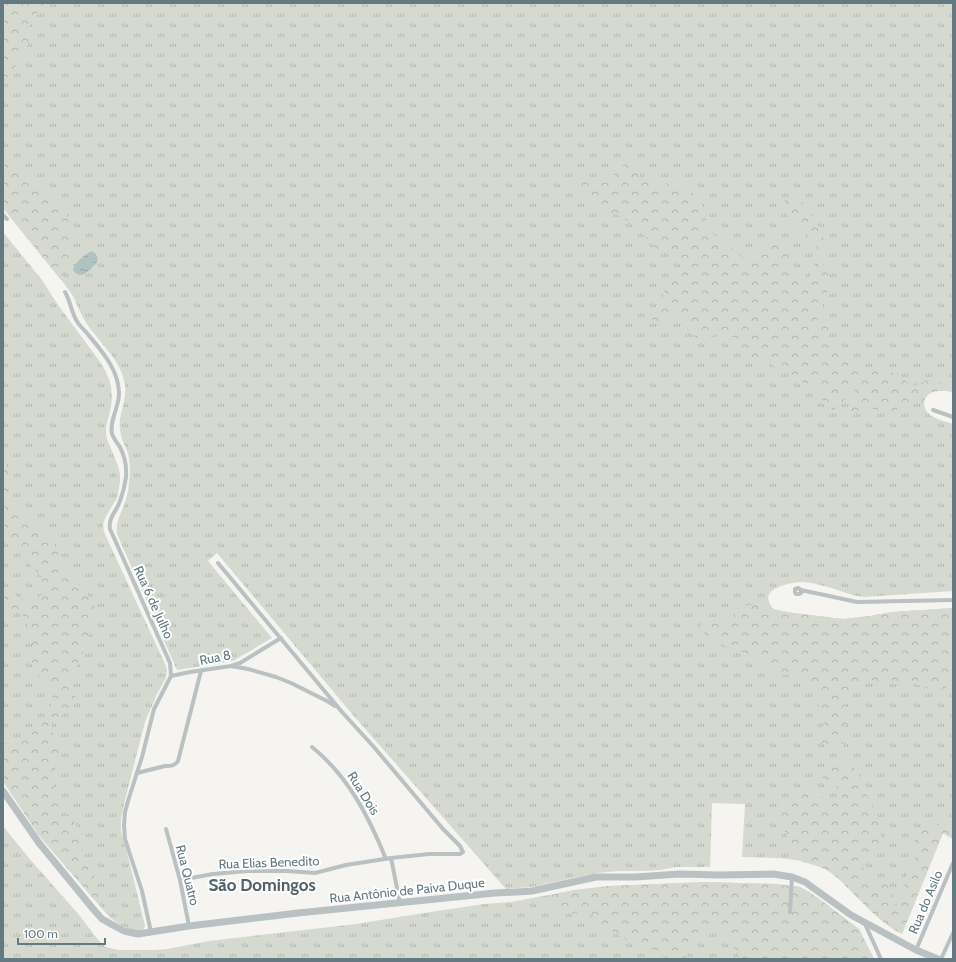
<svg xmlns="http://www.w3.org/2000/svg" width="956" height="962" viewBox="0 0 956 962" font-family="Cabin,sans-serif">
  <defs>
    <pattern id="grass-tufts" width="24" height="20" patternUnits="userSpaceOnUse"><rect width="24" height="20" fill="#d5d9d0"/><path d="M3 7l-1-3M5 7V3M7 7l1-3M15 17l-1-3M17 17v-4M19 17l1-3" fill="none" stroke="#b0b5ae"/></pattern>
    <pattern id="forest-crowns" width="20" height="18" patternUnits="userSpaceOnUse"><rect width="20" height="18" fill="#d5d9d0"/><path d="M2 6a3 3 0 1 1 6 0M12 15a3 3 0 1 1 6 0" fill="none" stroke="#b0b5ae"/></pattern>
    <pattern id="water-ripples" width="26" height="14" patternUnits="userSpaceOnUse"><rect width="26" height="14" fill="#b0c3c3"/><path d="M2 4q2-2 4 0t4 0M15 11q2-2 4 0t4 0" fill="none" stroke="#93a3a4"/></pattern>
  </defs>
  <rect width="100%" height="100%" fill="#f5f4f0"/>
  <g fill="url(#grass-tufts)">
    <path d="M3,3H953V392C943,390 925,389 924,403C924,406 925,409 927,412C933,419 945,421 953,424V591L864,597L857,596C841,592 818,582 802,582C795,582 788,584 781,586C775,589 769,591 768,598L770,605L773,609L776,610L793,613L834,618L844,619L870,616L892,612L953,608V839L943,833L902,934C883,924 868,908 853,893C845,885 837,876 827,870C804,857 769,858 742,857L745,804L712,803L710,867H676L660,870L641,871H619L597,873L531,887L506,889L353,715L217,553L208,561L272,638L233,661L177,670L117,534C115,520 124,509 127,496C129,488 129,479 130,472C130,463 129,455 126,448C123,442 121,437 120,430C118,415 127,401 125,385C122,360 98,342 85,321C80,313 77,305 73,296C71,293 69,290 66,286L3,208Z"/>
    <path d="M3,232L42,280L58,305L98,359L105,370L109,379L111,386L112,398L111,407L106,427V433L107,439L118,466L120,474V482L117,498L105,518L103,525L104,532L166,666L167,670L166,678L157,694L145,722L125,800L121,819V831L127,852L145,926L143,930L137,932L122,926L112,919L105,912L54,853L38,834L3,781Z"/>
    <path d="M3,826L28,857L80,916L98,940L106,947L118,950H154L167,949L209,941L356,924L424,913L484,904L511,902L575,890L609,886L705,882L776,884L800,887L809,892L822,901L859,929L874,959H3Z"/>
  </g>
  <g fill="url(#forest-crowns)">
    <path d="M3,3H45L34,17L28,28V43L25,51L22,58L8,76L3,86Z"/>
    <path d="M3,150L12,161L29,175L39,187L50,193L63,207L66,212L70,226L68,247L70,252L71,262L61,280L3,208Z"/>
    <path d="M624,162C629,161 637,163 639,169C640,171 639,176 640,179L642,181C653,177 655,178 659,189L662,190C665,183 674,175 681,182C682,184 682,186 684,188C686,189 690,190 692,192C697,196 702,203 704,209C707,217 705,227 711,232C717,238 725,241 731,247C736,251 739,257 745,258C760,259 772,233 786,244L787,254L791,258L792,262V270L799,277L802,289L808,280L812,269L816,262V260L814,258L813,254L817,246C815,241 813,241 810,238C806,235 805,230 801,226L795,228C785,221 788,209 784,199L786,198H792L802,202L822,231L825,248L824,252L820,259C822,264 826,267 827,272C833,289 821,306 817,321L828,326L830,341L833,345L845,355L863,366L898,374L911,386H914L930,379H934L940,384H945L953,388V392C942,390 924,389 924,404C919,405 915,401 909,402C902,404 894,413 887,413C884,413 881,411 878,410C864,406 860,407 851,418L848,408C853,400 855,391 855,383L849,382C847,395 844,408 829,411C820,401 824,393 811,385C800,378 795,390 788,373C784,371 780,370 777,368C773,366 770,363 766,362C760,361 753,363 748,359C738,353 745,340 730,336C725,334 719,334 715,335C707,337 702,342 694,336C685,330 685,314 674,310C671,313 672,315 669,318C664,326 652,319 645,317L661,309C664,300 663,290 666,282C676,277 684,274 682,261L676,257L660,251L654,246L649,240L639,230L623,217L607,211L585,199L570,180L575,178L587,181L592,183L597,182L608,183L614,181L615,178L613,175L616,173L625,176V169L622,164Z"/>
    <path d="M3,457L8,468L9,486L10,489L11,500L25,521L33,525L38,528L51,540L57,550L61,562L64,567L69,574L79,584L92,601L95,606V612L94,620L80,660L71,678L76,695L73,707L67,712L51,722L52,726L53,733L54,736L60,742L62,750L54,772V777L59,804L64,815L74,820L76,826L80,830L82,833L84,840L82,852L84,856L90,860L96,882L103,895V900L99,905L54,853L38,834L3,781V744C9,744 16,743 21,740C29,736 46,715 50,708C52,703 53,698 53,693C52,685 46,683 41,679C40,678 31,661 31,660C31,656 35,652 38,649C34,647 31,644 29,640C28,635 28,631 28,627C25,612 15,609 3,615V587L23,600L37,599L41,595L42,577L10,544L3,534V513L5,507L3,503Z"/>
    <path d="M751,605H770L773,609L777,610L793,613L834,618L844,619L870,616L892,612L953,608V684L943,689L936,691L913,683L905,682L887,684L880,683L872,680L867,681L860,684L851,692L845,709L847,723L839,734C839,738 844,742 844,747C840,751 838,749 833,748C810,743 827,728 824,715C823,711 817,704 817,702C817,698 821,694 819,690C817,686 796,675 792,674C787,674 783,677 777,675L752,655L746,653L732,650L722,644L712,639L702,632L700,629V626L702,624L705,622L723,619H737L735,616L736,609Z"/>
    <path d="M842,762C847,763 851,765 855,769C859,774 860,780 862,786C868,800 884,820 881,837C879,849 860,862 863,874C866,887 878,879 886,884C889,886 894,896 895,899C896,905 895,909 898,914L900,910L902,899L901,894L902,890L908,870L915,860L916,854L913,844L917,834L923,829L942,823L948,825L950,827L953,831V839L943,833L902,934C883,925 869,909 854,894C846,886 838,877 828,871C820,866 811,864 802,862L789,841L779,817L774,812V809L796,795L804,786C812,792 822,799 832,799L835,803H839L842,800C841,793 837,784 830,781C824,779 821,779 819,772C824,764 833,764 842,762Z"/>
    <path d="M705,882L776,884L800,887L809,892L822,901L859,929L874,959H742C738,954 736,950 732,945C725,934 728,929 714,922L704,937L693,946L689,952L685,959H667L659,953L645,946L635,944L630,940L624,939L614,932L604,929L597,920L593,916L587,913L582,912L565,914L559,912L554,909L549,904L548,902L551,895L575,890L609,886Z"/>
  </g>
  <path fill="url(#water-ripples)" d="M92,251C96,253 99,258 97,262C91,269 81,282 73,270C74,263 85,254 92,251Z"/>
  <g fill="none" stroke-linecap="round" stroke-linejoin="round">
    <g stroke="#bac1c3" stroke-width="4">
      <path d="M3,215L7,219"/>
      <path d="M65,292C71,302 71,313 78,323C80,326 83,329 86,332C100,349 118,368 119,392C120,406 109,420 112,434C114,439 117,443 120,447C125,457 127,466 126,477C125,485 123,493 120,501C117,511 108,517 110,529L170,663L171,676L154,709L142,757L128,801L125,812L124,825L125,839L142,891L151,932"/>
      <path d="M933,410L953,417"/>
      <path d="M801,590V593L799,594H796L795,592V589L798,588L801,590L857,602L953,600"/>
      <path d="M231,666L248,669L276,677L291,683L327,701L335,706"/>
      <path d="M171,676L190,672L231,666L240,663L281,638"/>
      <path d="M312,747C348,776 369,817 386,859"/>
      <path d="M137,773L165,766C171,766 175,766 178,761L201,671"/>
      <path d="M166,829L180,880L189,926"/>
      <path d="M391,858L400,903"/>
      <path d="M180,880L213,874L247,871H287L315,873L346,865L391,858L429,854H460L463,852L460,846L443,829L373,746L342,712L218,563"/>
      <path d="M790,912L792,877"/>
      <path d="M865,924L881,959"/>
      <path d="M916,950L953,863"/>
      <path d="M941,959L953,933"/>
    </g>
    <path stroke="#bac1c3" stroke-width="7" d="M3,791L39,843L94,910L102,919L111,924L124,931L138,934L189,926L298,913L495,893L517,892L532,891L596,877H636L679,874L719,875L773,874L792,877L805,882L851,915L916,950L938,959"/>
  </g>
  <g text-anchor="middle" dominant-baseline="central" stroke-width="4" stroke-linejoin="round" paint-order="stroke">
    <g font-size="13" fill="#637a82" stroke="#fff">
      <text transform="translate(154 602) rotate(66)">Rua 6 de Julho</text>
      <text transform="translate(215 657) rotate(-11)">Rua 8</text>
      <text transform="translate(364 793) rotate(58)">Rua Dois</text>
      <text transform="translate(269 862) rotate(-2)">Rua Elias Benedito</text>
      <text transform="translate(188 875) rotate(76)">Rua Quatro</text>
      <text transform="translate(407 890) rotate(-6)">Rua Antônio de Paiva Duque</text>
      <text transform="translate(925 902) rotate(-67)">Rua do Asilo</text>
    </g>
    <g font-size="17" font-weight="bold" fill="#516167" stroke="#fff">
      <text x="262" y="885">São Domingos</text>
    </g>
  </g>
  <rect width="956" height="962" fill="none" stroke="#637a82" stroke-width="8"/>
  <path d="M18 938v6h87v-6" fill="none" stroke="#637a82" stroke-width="2"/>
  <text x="24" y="938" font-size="12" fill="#637a82" stroke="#ffffff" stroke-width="3" paint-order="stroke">100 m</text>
</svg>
